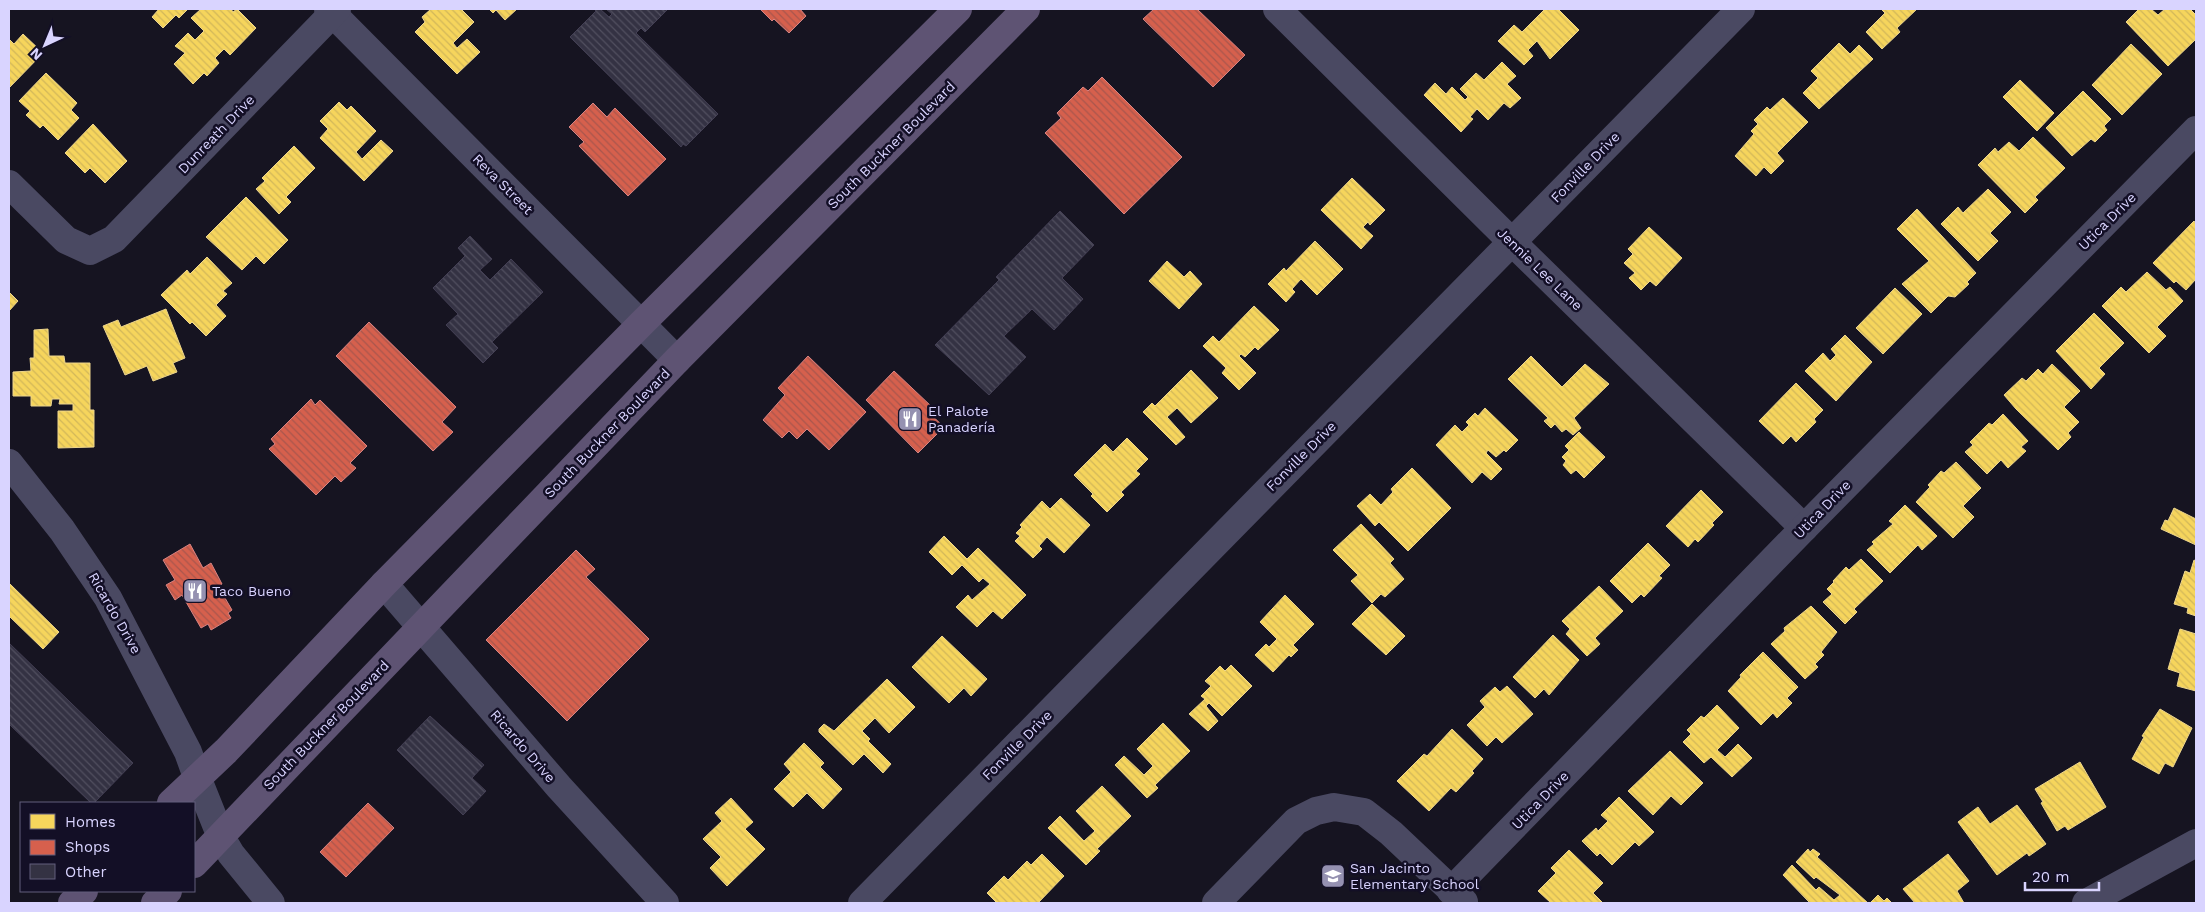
<svg xmlns="http://www.w3.org/2000/svg" width="2205" height="912" viewBox="0 0 2205 912" font-family="'Work Sans',sans-serif">
  <defs>
    <pattern id="homes-back-hatch" width="6" height="6" patternUnits="userSpaceOnUse" patternTransform="scale(1.25)"><rect width="6" height="6" fill="#f6d55c"/><path d="M-1 5l2 2M0 0l6 6M5-1l2 2" fill="none" stroke="#d2b759"/></pattern>
    <pattern id="shops-back-hatch" width="6" height="6" patternUnits="userSpaceOnUse" patternTransform="scale(1.25)"><rect width="6" height="6" fill="#d6604d"/><path d="M-1 5l2 2M0 0l6 6M5-1l2 2" fill="none" stroke="#a9564d"/></pattern>
    <pattern id="building-back-hatch" width="6" height="6" patternUnits="userSpaceOnUse" patternTransform="scale(1.25)"><rect width="6" height="6" fill="#343243"/><path d="M-1 5l2 2M0 0l6 6M5-1l2 2" fill="none" stroke="#514f5f"/></pattern>
  </defs>
  <rect width="100%" height="100%" fill="#161421"/>
  <g fill="url(#homes-back-hatch)" stroke="#edd58d">
    <path d="M159,9H188L179,18L176,15L163,28L152,17Z"/>
    <path d="M201,9H231L233,12L237,9L256,28L230,55L224,49L215,58L219,63L207,76L204,73L193,84L174,64L185,53L175,46L188,33L195,40L204,31L191,18Z"/>
    <path d="M431,9H461L474,22L453,43L457,48L467,39L480,52L457,74L415,32L425,22L422,17Z"/>
    <path d="M489,9H517L505,20L496,10L493,13Z"/>
    <path d="M1545,9H1558L1579,30L1550,59L1537,41L1528,50L1533,56L1524,65L1498,41L1514,25L1522,32Z"/>
    <path d="M1881,9H1917L1897,28L1900,32L1882,49L1866,32L1885,13Z"/>
    <path d="M2139,9H2151L2158,15L2165,9H2190L2196,15V39L2168,66L2126,22Z"/>
    <path d="M23,34L43,53L9,88V39L14,44Z"/>
    <path d="M1839,43L1850,54L1859,45L1873,59L1819,109L1803,93L1818,78L1811,71Z"/>
    <path d="M2131,44L2162,74L2122,115L2092,85Z"/>
    <path d="M1502,62L1516,76L1507,84L1521,98L1510,108L1504,103L1488,120L1477,109L1470,117L1473,119L1461,132L1424,95L1435,83L1446,94L1452,87L1465,100L1468,97L1460,89L1476,73L1484,80Z"/>
    <path d="M46,73L77,103L71,110L79,118L58,140L43,125L40,128L26,115L30,111L19,101Z"/>
    <path d="M2020,80L2054,113L2037,131L2003,97Z"/>
    <path d="M2083,91L2111,119L2104,126L2107,130L2095,142L2091,139L2072,156L2046,128Z"/>
    <path d="M1783,98L1808,122L1777,153L1784,161L1771,174L1764,167L1756,176L1735,156L1754,134L1751,131L1758,124L1754,120L1767,107L1770,110Z"/>
    <path d="M339,102L347,110L351,106L376,131L356,152L362,159L381,140L393,151L364,181L320,138L328,129L320,121Z"/>
    <path d="M93,124L127,161L105,183L90,168L85,173L65,153Z"/>
    <path d="M2033,137L2065,168L2035,197L2038,200L2025,213L1978,165L1995,148L1998,152L2009,142L2019,151Z"/>
    <path d="M294,146L315,168L286,197L291,202L279,214L256,189L265,181L262,178Z"/>
    <path d="M1352,178L1385,210L1370,225L1368,222L1363,227L1373,236L1361,249L1321,210Z"/>
    <path d="M1988,189L2011,212L1990,233L1998,241L1978,261L1941,224L1958,207L1963,213Z"/>
    <path d="M246,197L288,240L264,264L256,256L242,270L206,237Z"/>
    <path d="M1917,209L1976,273L1967,282L1969,284L1955,297L1948,296L1931,313L1902,284L1929,261L1897,229Z"/>
    <path d="M2194,221L2196,224V279L2186,290L2176,281L2174,283L2153,263Z"/>
    <path d="M1649,227L1682,258L1656,286L1650,281L1641,290L1629,278L1635,273L1624,263L1633,254L1628,249Z"/>
    <path d="M1315,241L1343,269L1317,295L1301,279L1292,289L1295,292L1286,302L1268,284L1284,268L1286,271Z"/>
    <path d="M207,257L232,283L223,291L227,294L216,305L226,316L206,336L192,322L190,324L161,295L187,270L190,274Z"/>
    <path d="M1167,261L1184,277L1190,271L1202,284L1179,309L1149,281Z"/>
    <path d="M2147,272L2166,290L2170,287L2183,301L2157,327L2166,336L2149,353L2102,306L2121,287L2126,292Z"/>
    <path d="M1895,288L1922,314L1883,354L1856,328Z"/>
    <path d="M9,292L18,301L9,311Z"/>
    <path d="M1254,306L1279,330L1258,350L1255,347L1245,357L1241,354L1239,356L1256,373L1239,390L1222,373L1226,368L1203,346L1213,336L1219,342Z"/>
    <path d="M166,309L185,358L173,363L177,372L153,381L147,366L125,375L103,326L118,320L121,327Z"/>
    <path d="M2094,313L2124,343L2099,368L2105,374L2091,389L2056,351Z"/>
    <path d="M48,329L49,356H64L65,363H90V410H94V447L58,448V411H73V404H59L60,399H52L51,406H31V396H13V372L31,371L30,358H34V330Z"/>
    <path d="M1845,335L1872,362L1836,401L1805,371L1823,353L1830,361L1836,355L1831,349Z"/>
    <path d="M1531,356L1562,387L1585,364L1609,384L1574,418L1581,428L1573,435L1566,429L1562,432L1555,424L1551,428L1544,421L1548,418L1508,379Z"/>
    <path d="M2052,364L2080,391L2064,407L2079,422L2068,433L2071,437L2058,450L2016,409L2004,395L2022,378L2026,381L2038,369L2043,374Z"/>
    <path d="M1191,370L1218,398L1191,423L1177,408L1167,417L1185,437L1176,445L1143,412L1152,403L1155,406Z"/>
    <path d="M1796,383L1823,410L1814,419L1816,422L1796,442L1791,436L1783,444L1759,421Z"/>
    <path d="M1485,408L1518,440L1506,452L1504,450L1496,457L1488,450L1486,453L1502,469L1491,480L1482,472L1472,483L1436,445L1455,425L1462,432L1469,425L1466,422L1475,413L1478,416Z"/>
    <path d="M2003,414L2028,441L2021,447L2026,451L2008,468L2001,460L1987,474L1965,452L1973,445L1970,442L1989,423L1992,425Z"/>
    <path d="M1579,432L1605,457L1584,478L1576,470L1571,474L1563,465L1566,461L1562,457L1569,450L1565,446Z"/>
    <path d="M1127,438L1148,459L1136,471L1140,474L1121,492L1124,495L1107,512L1091,496L1093,494L1074,475L1105,444L1113,452Z"/>
    <path d="M1956,462L1981,488L1963,506L1974,517L1953,538L1916,502L1930,487L1928,485L1941,471L1944,473Z"/>
    <path d="M1412,468L1451,508L1408,551L1379,522L1375,526L1357,506L1370,494L1381,505L1393,492L1391,489Z"/>
    <path d="M1701,490L1723,512L1712,523L1714,525L1698,542L1695,539L1688,547L1666,526Z"/>
    <path d="M1061,498L1090,525L1064,553L1047,537L1039,546L1042,549L1033,558L1015,541L1020,536L1016,533L1022,527L1020,525L1042,501L1050,509Z"/>
    <path d="M1905,505L1937,536L1922,550L1918,545L1890,573L1867,550L1874,544L1872,542L1893,524L1889,521Z"/>
    <path d="M2174,508L2196,519V545L2161,529L2165,520L2168,521Z"/>
    <path d="M1361,524L1394,559L1390,563L1404,579L1385,597L1381,594L1372,603L1351,581L1358,575L1333,550Z"/>
    <path d="M944,536L967,559L978,548L1026,595L1002,619L993,611L977,627L956,607L968,595L972,600L990,584L983,578L979,582L962,565L952,575L929,552Z"/>
    <path d="M1648,543L1670,565L1659,576L1662,578L1644,597L1641,594L1632,603L1610,581Z"/>
    <path d="M1861,559L1883,581L1854,609L1857,612L1845,624L1823,602L1832,594L1827,589L1834,582L1833,581L1846,567L1849,570Z"/>
    <path d="M2194,560L2196,561V616L2187,613L2188,608L2174,604L2185,571L2190,573Z"/>
    <path d="M9,583L59,632L43,649L9,616Z"/>
    <path d="M1599,586L1623,611L1595,638L1600,644L1587,656L1566,634L1570,629L1562,621Z"/>
    <path d="M1285,595L1314,624L1293,645L1298,650L1291,657L1289,655L1273,672L1255,655L1266,644L1269,647L1277,639L1260,622Z"/>
    <path d="M1372,604L1405,636L1386,655L1352,624Z"/>
    <path d="M1811,606L1837,632L1821,652L1824,655L1815,664L1818,667L1805,679L1771,644L1785,631L1784,628Z"/>
    <path d="M2180,629L2196,634V691L2177,686L2180,673L2168,669Z"/>
    <path d="M1553,635L1579,660L1549,695L1544,689L1535,698L1513,677Z"/>
    <path d="M942,636L987,679L971,696L964,688L949,703L912,667Z"/>
    <path d="M1763,652L1798,687L1787,698L1792,703L1777,718L1773,713L1761,725L1728,691L1741,677L1740,675Z"/>
    <path d="M1231,665L1252,686L1222,716L1209,703L1206,706L1218,721L1208,731L1189,714L1205,699L1201,696L1211,686L1205,681L1220,666L1225,671Z"/>
    <path d="M887,679L915,707L889,733L875,718L862,731L870,739L868,741L891,764L883,773L864,754L853,765L819,732V729L824,724L834,731Z"/>
    <path d="M1507,686L1533,714L1502,743L1496,737L1487,746L1467,725L1485,707L1480,701L1495,687L1500,692Z"/>
    <path d="M1717,705L1739,728L1717,750L1725,757L1738,744L1752,758L1732,777L1711,757L1704,763L1683,742L1691,734L1687,730L1701,716L1704,718Z"/>
    <path d="M2160,709L2192,728L2173,767L2165,763L2159,774L2132,759L2144,737L2142,736Z"/>
    <path d="M1163,723L1190,751L1155,785L1158,788L1147,798L1115,765L1124,756L1144,775L1153,766L1137,749Z"/>
    <path d="M1452,729L1483,759L1472,771L1474,773L1456,792L1451,788L1429,811L1397,781L1424,754L1427,756Z"/>
    <path d="M804,743L824,763L820,767L842,789L823,809L807,793L793,807L774,789L791,772L784,764Z"/>
    <path d="M1670,751L1703,783L1681,805L1671,796L1653,815L1628,791Z"/>
    <path d="M2080,762L2106,807L2068,830L2065,826L2057,831L2041,803L2043,802L2035,789Z"/>
    <path d="M1102,786L1131,816L1097,849L1100,851L1086,865L1048,828L1060,816L1084,841L1095,831L1076,811Z"/>
    <path d="M1619,797L1654,832L1639,846L1635,842L1612,865L1600,853L1597,856L1582,841L1596,828L1598,831L1608,821L1601,815Z"/>
    <path d="M731,798L753,822L745,829L765,849L727,886L710,868L721,857L703,839L722,821L715,813Z"/>
    <path d="M2017,805L2046,844L2029,856L2027,853L1997,875L1958,822L1978,807L1990,824Z"/>
    <path d="M1808,849L1810,852L1813,849L1820,854L1817,857L1868,903H1810L1783,875L1792,865L1816,890L1819,887L1834,900L1840,895L1816,877L1814,879L1796,862Z"/>
    <path d="M1569,850L1603,883L1593,893L1602,902L1600,903H1551L1538,891L1556,873L1551,868Z"/>
    <path d="M1042,854L1064,876L1038,903H997L987,893L1004,876L1008,880L1027,861L1031,865Z"/>
    <path d="M1948,854L1969,881L1957,891L1964,903H1915L1903,889Z"/>
    <path d="M1878,895L1884,901L1887,898L1892,903H1870Z"/>
  </g>
  <g fill="url(#shops-back-hatch)" stroke="#d78382">
    <path d="M760,9H800L806,16L789,33L774,19L772,21Z"/>
    <path d="M1154,9H1197L1245,55L1213,87L1143,19Z"/>
    <path d="M1102,77L1182,157L1124,214L1045,133L1061,118L1057,113L1083,87L1088,91Z"/>
    <path d="M593,103L607,117L615,108L666,159L628,196L579,146L584,142L569,127Z"/>
    <path d="M369,322L456,407L442,422L453,432L433,451L336,356Z"/>
    <path d="M808,356L866,412L829,450L807,429L797,439L789,431L782,438L763,420L785,395L778,388Z"/>
    <path d="M894,371L931,406L927,411L944,427L918,453L866,400Z"/>
    <path d="M311,399L315,405L320,400L367,446L350,463L356,468L341,482L335,476L316,495L269,449L275,444L271,439Z"/>
    <path d="M190,544L203,568L211,563L222,584L218,586L232,610L228,613L231,618L211,630L208,624L201,628L182,595L175,600L166,585L175,580L163,560Z"/>
    <path d="M576,550L595,569L586,577L649,639L567,721L486,640Z"/>
    <path d="M368,803L394,828L346,877L320,852Z"/>
  </g>
  <g fill="url(#building-back-hatch)" stroke="#433f54">
    <path d="M594,9H600L609,17L612,14L606,9H668L645,32L641,28L636,33L718,114L686,146L683,144L681,147L570,37L596,11Z"/>
    <path d="M1060,211L1094,245L1062,278L1083,299L1054,330L1032,309L1004,336L1026,357L989,395L935,345L999,280L996,277Z"/>
    <path d="M470,236L492,259L480,270L490,280L511,259L543,292L492,342L498,348L483,363L446,325L458,314L433,288L465,256L458,248Z"/>
    <path d="M9,643L133,763L94,803H91L9,724Z"/>
    <path d="M430,716L484,765L472,778L486,791L463,815L397,750Z"/>
  </g>
  <g fill="none" stroke-linecap="round" stroke-linejoin="round">
    <g stroke="#4a4962" stroke-width="28">
      <path d="M328,9L677,360"/>
      <path d="M1277,9L1512,242L1804,528"/>
      <path d="M9,184L66,240L90,251L114,239L337,9"/>
      <path d="M9,463L62,530L108,598L188,752L197,777"/>
      <path d="M384,584L559,787L665,903"/>
      <path d="M1451,891L1804,528L2196,130"/>
      <path d="M862,903L1741,9"/>
      <path d="M1216,903L1296,821L1316,811L1334,807L1364,812L1391,833L1464,902"/>
      <path d="M2086,903L2196,843"/>
    </g>
    <path stroke="#4a4962" stroke-width="28" d="M197,777L221,837L231,854L271,903"/>
    <g stroke="#5e5373" stroke-width="28">
      <path d="M171,803L226,751L384,584L642,323L958,9"/>
      <path d="M194,864L677,360L1026,9"/>
      <path d="M72,903L84,891"/>
      <path d="M155,903L168,891"/>
    </g>
  </g>
  <defs>
    <symbol id="restaurant-square" viewBox="-11 -11 22 22"><rect x="-9" y="-9" width="18" height="18" rx="4" fill="#9591b1" stroke="#130f26"/><path d="M-5-6h1v4h1v-4h1v4h1v-4h1v5L-1.5 .5V6h-2V.5L-5-1ZM5-6V6H3V1.5H1.5Q1.5-4 5-6Z" fill="#fff"/></symbol>
    <symbol id="school-square" viewBox="-11 -11 22 22"><rect x="-9" y="-9" width="18" height="18" rx="4" fill="#9591b1" stroke="#130f26"/><path d="M0-5L7-2L0 1L-7-2ZM-4 1L0 2.5L4 1V4Q0 6-4 4Z" fill="#fff"/></symbol>
  </defs>
  <g fill-rule="evenodd">
    <use href="#restaurant-square" x="896" y="405" width="28" height="28"/>
    <use href="#restaurant-square" x="181" y="577" width="28" height="28"/>
    <use href="#school-square" x="1319" y="862" width="28" height="28"/>
  </g>
  <g text-anchor="middle" dominant-baseline="central" stroke-width="5" stroke-linejoin="round" paint-order="stroke">
    <g font-size="14" fill="#d9d4ff" stroke="#130f26">
      <text transform="translate(216 134) rotate(-46)">Dunreath Drive</text>
      <text transform="translate(891 145) rotate(-45)">South Buckner Boulevard</text>
      <text transform="translate(1585 167) rotate(-46)">Fonville Drive</text>
      <text transform="translate(503 184) rotate(45)">Reva Street</text>
      <text transform="translate(2107 221) rotate(-45)">Utica Drive</text>
      <text transform="translate(1540 269) rotate(44)">Jennie Lee Lane</text>
      <text transform="translate(607 433) rotate(-46)">South Buckner Boulevard</text>
      <text transform="translate(1301 456) rotate(-45)">Fonville Drive</text>
      <text transform="translate(1822 509) rotate(-46)">Utica Drive</text>
      <text transform="translate(115 613) rotate(60)">Ricardo Drive</text>
      <text transform="translate(326 725) rotate(-46)">South Buckner Boulevard</text>
      <text transform="translate(1017 745) rotate(-45)">Fonville Drive</text>
      <text transform="translate(523 746) rotate(49)">Ricardo Drive</text>
      <text transform="translate(1540 800) rotate(-46)">Utica Drive</text>
    </g>
    <g font-size="14" fill="#d9d4ff" stroke="#130f26" text-anchor="start">
      <text x="928" y="411">El Palote<tspan x="928" dy="16">Panadería</tspan></text>
      <text x="212" y="591">Taco Bueno</text>
      <text x="1350" y="868">San Jacinto<tspan x="1350" dy="16">Elementary School</tspan></text>
    </g>
  </g>
  <rect width="2205" height="912" fill="none" stroke="#d9d4ff" stroke-width="20"/>
  <rect x="20" y="802" width="175" height="90" fill="#130f26" stroke="#625e7d"/>
  <rect x="30" y="814" width="25" height="15" fill="#f6d55c" stroke="#625e7d"/>
  <text x="65" y="827" font-size="15" fill="#d9d4ff">Homes</text>
  <rect x="30" y="840" width="25" height="15" fill="#d6604d" stroke="#625e7d"/>
  <text x="65" y="852" font-size="15" fill="#d9d4ff">Shops</text>
  <rect x="30" y="864" width="25" height="15" fill="#343243" stroke="#625e7d"/>
  <text x="65" y="877" font-size="15" fill="#d9d4ff">Other</text>
  <g transform="translate(45 45) rotate(224)" stroke="#130f26" stroke-width="4" paint-order="stroke">
  <path d="M0-4L9 19L0 12L-9 19Z" fill="#d9d4ff"/>
  <text y="-8" font-size="14" font-weight="bold" text-anchor="middle" fill="#d9d4ff">N</text>
  </g>
  <path d="M2025 882v8h74v-8" fill="none" stroke="#d9d4ff" stroke-width="2.5"/>
  <text x="2032" y="882" font-size="15" fill="#d9d4ff" stroke="#130f26" stroke-width="4" paint-order="stroke">20 m</text>
</svg>
